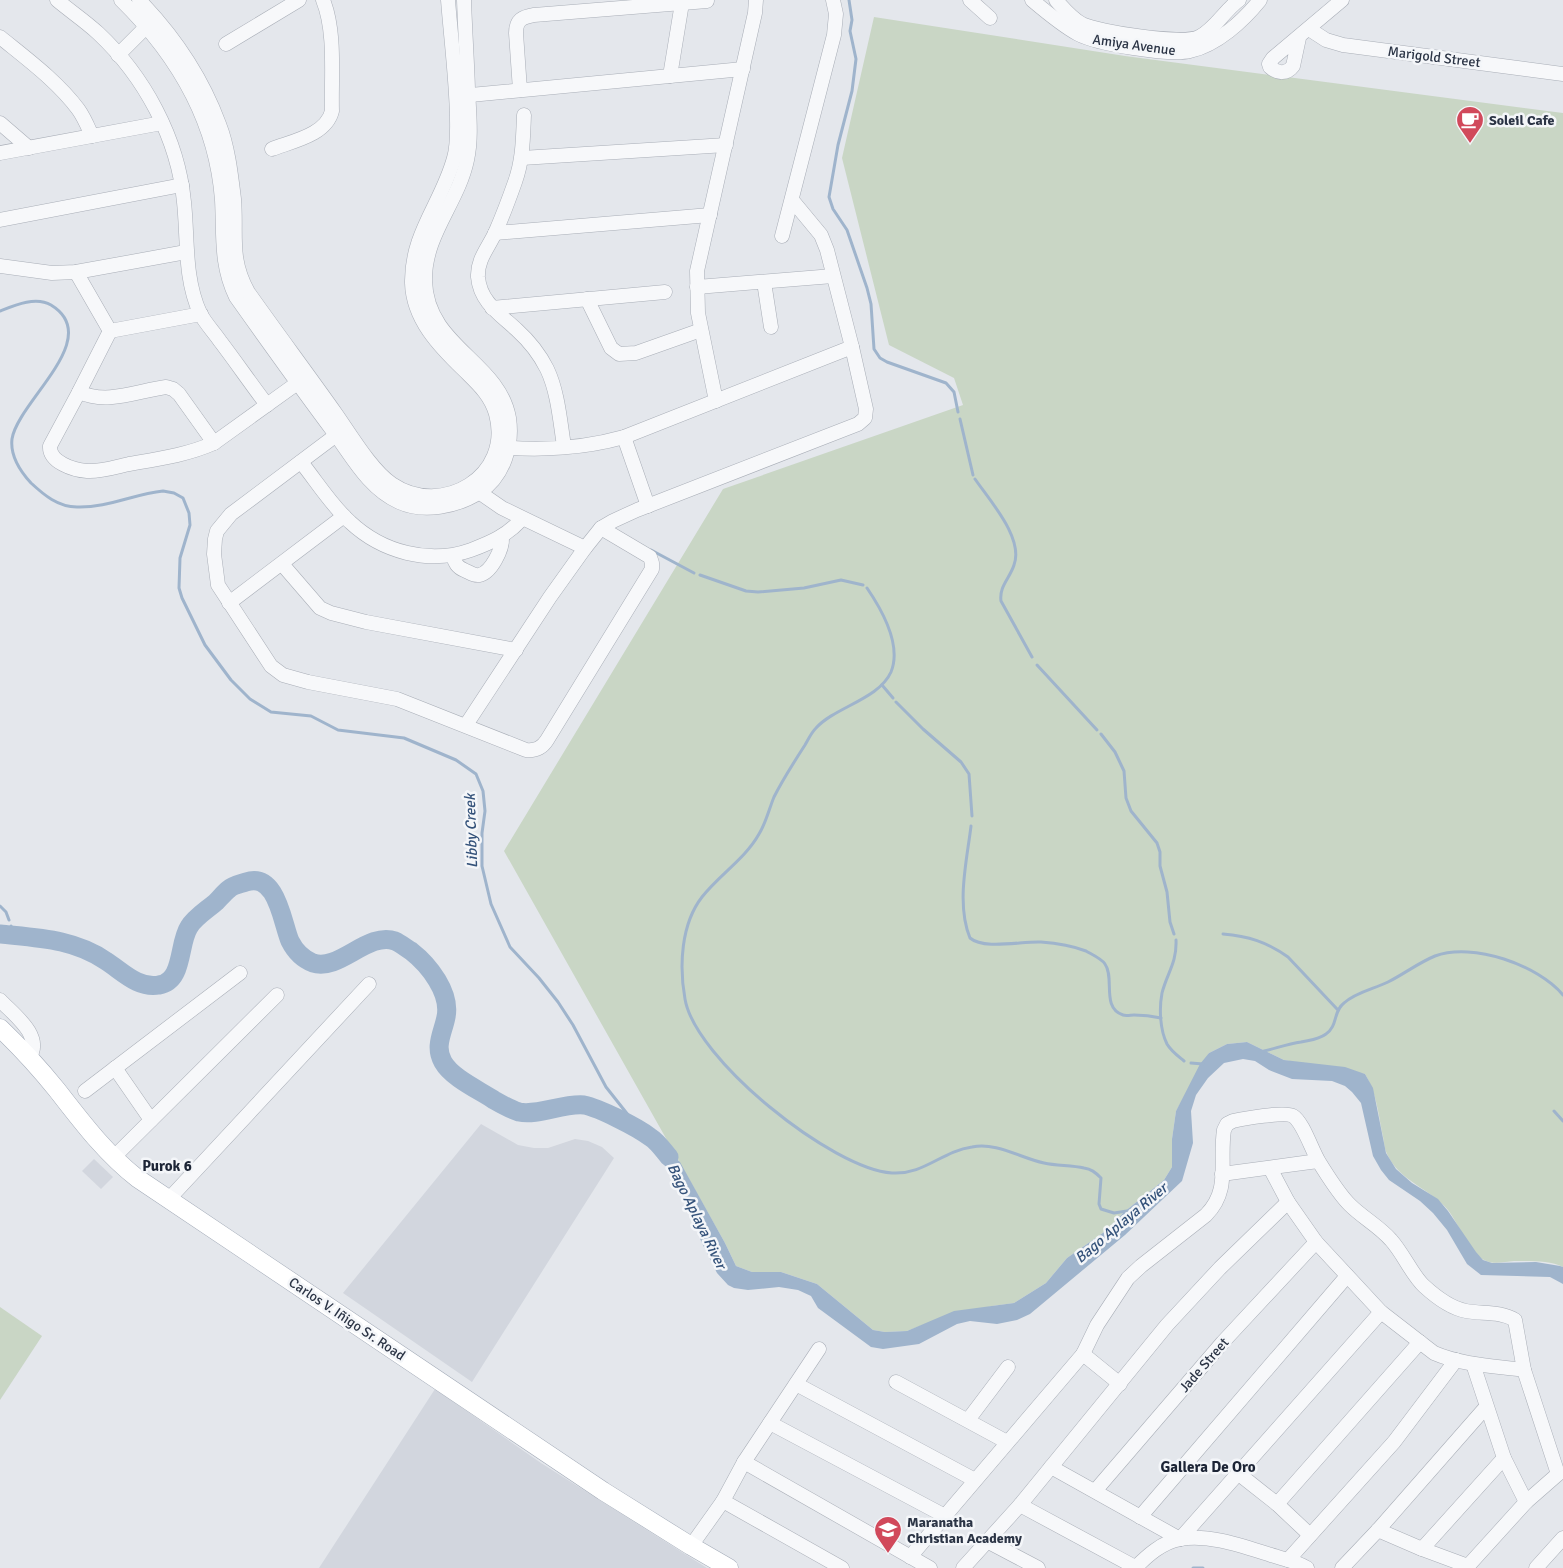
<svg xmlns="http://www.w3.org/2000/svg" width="1563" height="1568" viewBox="0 0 1563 1568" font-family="Signika,sans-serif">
  <rect width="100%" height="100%" fill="#e4e7ec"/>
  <g fill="#d2d6de">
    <path d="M481,1124L518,1145L534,1148H548L575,1139L588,1141L602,1147L614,1158L472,1382L343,1293Z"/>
    <path d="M94,1159L113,1177L101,1189L82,1171Z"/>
    <path d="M435,1389L541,1463L707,1568H319Z"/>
  </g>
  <g fill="#c9d6c5">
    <path d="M874,17L1125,56L1563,113V1267C1550,1260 1529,1261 1514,1261C1504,1262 1493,1265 1484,1260C1472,1254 1457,1222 1448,1210C1430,1188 1400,1182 1387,1154C1384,1148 1384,1139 1382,1132C1378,1111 1376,1092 1365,1074L1284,1060L1247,1042L1227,1044L1209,1053L1176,1111L1172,1139V1167L1164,1180L1124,1212L1107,1230L1067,1258L1046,1283L1014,1303L992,1306L925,1324L907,1331L885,1332L873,1330L817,1284L781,1272H752L736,1266L725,1243L504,851L723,489L963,405L954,378L889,345L842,158Z"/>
    <path d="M0,1307L42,1336L0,1400Z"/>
  </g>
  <path fill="#9fb4cc" d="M1247,1042L1284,1060L1345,1067L1365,1074L1373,1088L1386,1153L1396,1169L1412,1183L1438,1199L1448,1211L1476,1252L1483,1260L1492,1263L1536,1262L1560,1266L1563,1267V1284L1550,1277L1481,1275L1467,1264L1447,1230L1433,1213L1420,1201L1389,1180L1381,1170L1373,1156L1361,1103L1352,1092L1345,1086L1332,1081L1292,1079L1269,1070L1255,1061L1243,1059L1224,1063L1208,1078L1196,1095L1191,1111L1193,1143L1182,1181L1125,1235L1030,1314L1017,1320L997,1324L970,1321L957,1324L919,1344L883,1349L871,1347L818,1308L811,1296L798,1290L779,1287L748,1290L734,1288L728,1285L717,1273L701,1241L682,1189L652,1138L680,1162L725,1243L736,1266L752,1272H781L817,1284L873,1330L885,1332L907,1331L954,1311L1014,1303L1046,1283L1067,1258L1107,1230L1124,1212L1164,1180L1172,1167V1139L1176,1111L1200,1064L1209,1053L1227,1044Z"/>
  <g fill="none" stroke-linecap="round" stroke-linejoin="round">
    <g stroke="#9fb4cc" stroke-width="3">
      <path d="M849,0L852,20L850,31L856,59L852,91L838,145L829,197L833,209L847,230L867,288L871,304L874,349L880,358L887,362L946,383L954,392L958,412"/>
      <path d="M0,311C15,305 36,296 51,305C105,338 18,401 12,439C10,456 20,471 31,483C44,495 58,507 77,507C107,508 134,494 163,491L174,493L183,498L189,513L190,525L180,558L179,588L182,598L205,645L231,680L250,699L271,712L311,716L338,730L404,738L456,760L476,774L483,791L485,811L482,833V866L491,904L510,947L539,978L558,1002L573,1025L606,1087L640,1130"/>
      <path d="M960,419L973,475"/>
      <path d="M975,479C990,501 1024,538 1014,565C1010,578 999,586 1001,601L1032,657"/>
      <path d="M651,550L694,573"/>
      <path d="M700,575L746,591L758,592L804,588L841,580L863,585"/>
      <path d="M867,588C882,610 902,645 891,672C879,699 835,707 816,728C811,733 808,740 805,745C794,762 783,779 774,797C769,809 766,823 759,834C745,859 719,875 702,897C681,924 679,966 685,999C695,1059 832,1169 892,1173C924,1175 942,1151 972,1147C997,1142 1020,1158 1044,1163C1057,1166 1071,1165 1084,1168C1091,1169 1095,1172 1101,1178L1099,1204L1101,1209L1114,1213L1127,1211"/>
      <path d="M1037,665L1097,730"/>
      <path d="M882,685L893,698"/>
      <path d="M896,702L923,729L961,762L969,774L972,816"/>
      <path d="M1101,734L1115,752L1124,771L1126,798L1131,811L1157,843L1160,852V866L1167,892L1170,922L1174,934"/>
      <path d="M971,826C967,860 956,904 970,938C984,950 1022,941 1041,942C1055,943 1073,946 1086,951C1091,954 1102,959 1105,964C1115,978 1101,1008 1123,1015C1126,1016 1131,1015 1134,1015C1144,1015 1152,1016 1161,1018"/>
      <path d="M0,906L6,912L9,920"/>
      <path d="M11,926L17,936"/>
      <path d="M1223,934C1248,936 1267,942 1288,957L1337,1009"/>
      <path d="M1176,940C1177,963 1167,973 1162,993C1159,1009 1160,1030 1167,1044C1171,1051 1178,1056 1184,1061"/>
      <path d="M1260,1052C1274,1049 1287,1044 1301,1042C1309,1040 1318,1040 1326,1034C1338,1026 1333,1011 1344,1003C1356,992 1374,989 1388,982C1404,974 1418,963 1435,956C1473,942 1538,965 1563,995"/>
      <path d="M1191,1063L1203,1064"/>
      <path d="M1554,1111L1563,1121"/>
      <path d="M1193,1568H1203"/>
    </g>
    <path stroke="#9fb4cc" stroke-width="19" d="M0,934C38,938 74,939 106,961C122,971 138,989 159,985C184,981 178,944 189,927C195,917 207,910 216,902C220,898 224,893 229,889C233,885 240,884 246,882C277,872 282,922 290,941C295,951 303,959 313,963C339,972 368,931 395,941C400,943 406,948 411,951C429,965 451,993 446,1017C443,1033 434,1046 443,1062C452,1078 479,1090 494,1100C501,1104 512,1110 519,1112C538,1116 563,1103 584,1105C599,1108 637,1127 650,1137C658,1142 663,1150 669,1157"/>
    <defs>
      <g id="minor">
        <path d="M57,0C70,11 85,21 98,33C144,76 178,138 184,202C188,239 184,278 200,313C205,323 214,332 220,341C236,362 251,384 267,405"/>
        <path d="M121,0C177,55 216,120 222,200C224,235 220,264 236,297C268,342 300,387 333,431C352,456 368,488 399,502C423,513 457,507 480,492C504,476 513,445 509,418C499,361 427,347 425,281C424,235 458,203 467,160C472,137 469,113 468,89C467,59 465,30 464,0"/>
        <path d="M139,0C173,35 202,78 219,124C228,147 231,174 234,199C237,234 229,258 248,292C277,333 307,373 336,414C350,434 372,471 392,484C442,518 513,476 496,414C491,395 477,383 464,370C439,346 413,319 412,283C411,233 442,203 454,158C458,145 457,129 457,116C456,77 451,38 448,0"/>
        <path d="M970,0L990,18"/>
        <path d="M1032,0C1045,11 1063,26 1078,34C1097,44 1170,56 1190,51C1217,45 1243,21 1260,0"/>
        <path d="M1056,0C1064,9 1071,18 1082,24C1099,32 1182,45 1199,37C1215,29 1225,10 1239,0"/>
        <path d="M1309,29L1326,40L1343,45L1563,74"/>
        <path d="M0,37C27,59 57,81 78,109C84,117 88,127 92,136"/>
        <path d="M1299,38L1293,66C1287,74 1278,74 1270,67L1269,64L1273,58L1342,0"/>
        <path d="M226,44L299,0"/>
        <path d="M118,55L153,20"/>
        <path d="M670,76L682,3"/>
        <path d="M520,90L516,33C516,20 522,17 534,15L707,1"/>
        <path d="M460,96L743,69"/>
        <path d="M524,115C523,138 523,160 515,182C509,199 503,215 496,231C489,247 477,259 478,277C480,302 500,314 517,330C528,340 540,355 547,369C558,392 560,421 564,446"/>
        <path d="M0,123L29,148"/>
        <path d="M272,149C293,141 326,135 332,111C331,77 336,32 323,0"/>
        <path d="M0,153L162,123"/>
        <path d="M522,158L726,145"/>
        <path d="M0,220L182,185"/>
        <path d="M495,233L710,215"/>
        <path d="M782,236L834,35L836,14L833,0"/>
        <path d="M0,266L52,273L76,272L186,252"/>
        <path d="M76,272L110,331"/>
        <path d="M764,282L771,327"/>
        <path d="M697,287L833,276"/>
        <path d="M587,299L611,348L619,354L636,353L701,330"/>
        <path d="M492,308L665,292"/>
        <path d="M110,331L79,392L50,446C49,462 73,470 87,471C101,472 115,467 129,464C158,459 187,455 214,443L303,379"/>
        <path d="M110,331L201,314"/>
        <path d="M79,392C107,405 137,391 166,387L173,389L179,394L214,443"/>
        <path d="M716,401L698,313L697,271L755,13L756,0"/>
        <path d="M343,430L231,514L217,531L215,539L214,554L218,585L271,666L283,675L308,682L397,699L526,750C536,751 542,748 547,740L652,569V563L650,557L601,528"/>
        <path d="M624,437L648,506"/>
        <path d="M500,447C540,451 585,448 624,437L852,347"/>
        <path d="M301,462C317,482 331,505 350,522C382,552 429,565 471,550C492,542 506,536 522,519"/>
        <path d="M473,488L502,508L585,548"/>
        <path d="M453,556C455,563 457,567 464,570C469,572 474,576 479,575C491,573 503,549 502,537"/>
        <path d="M282,564L320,608L331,613L366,622L516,650"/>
        <path d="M229,603L344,516"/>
        <path d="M466,725L550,597L585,548L601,528L613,521L637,510L858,424L865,418L866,409L852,347L827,250L821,235L792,200"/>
        <path d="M0,1000C14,1015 44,1036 29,1058"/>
        <path d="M115,1068L151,1120"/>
        <path d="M85,1091L240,973"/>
        <path d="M113,1158L277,995"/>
        <path d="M1270,1168L1288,1202L1316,1242L1381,1312L1434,1353C1462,1365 1494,1366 1524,1370L1558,1474L1526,1502L1468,1566L1422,1549L1378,1530"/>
        <path d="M1222,1174L1318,1161"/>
        <path d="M168,1200L369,984"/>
        <path d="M1083,1354L1120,1384"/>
        <path d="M1473,1364L1504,1458L1526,1502"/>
        <path d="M896,1382L1007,1442"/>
        <path d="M796,1384L975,1480"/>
        <path d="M968,1420L1008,1367"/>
        <path d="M770,1423L945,1516"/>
        <path d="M744,1462L930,1568"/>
        <path d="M1051,1467L1180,1539"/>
        <path d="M1239,1474L1277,1504L1310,1535"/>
        <path d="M1095,1491L1223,1342L1316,1242"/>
        <path d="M723,1501L842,1568"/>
        <path d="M1277,1504L1420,1342"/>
        <path d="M1020,1505L1135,1567"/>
        <path d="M1140,1517L1347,1276"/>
        <path d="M1180,1539L1381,1312"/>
        <path d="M987,1541L1038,1568"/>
        <path d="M691,1546L723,1501L744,1462L819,1349"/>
        <path d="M1422,1549L1504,1458"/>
        <path d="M910,1557L1083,1354L1097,1325L1128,1278L1141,1266L1206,1215C1231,1190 1219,1162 1224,1130L1227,1124L1233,1121C1242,1119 1285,1111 1293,1116C1303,1122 1312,1151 1319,1162C1328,1176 1338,1193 1350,1205C1363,1218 1379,1226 1391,1240C1403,1253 1412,1275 1424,1286C1436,1297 1450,1308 1466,1311C1482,1314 1501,1311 1515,1320L1524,1370"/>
        <path d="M1288,1560L1394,1442L1456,1360"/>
        <path d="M963,1568L1020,1505L1167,1325L1220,1268L1288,1202"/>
        <path d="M1135,1568C1147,1556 1162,1542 1180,1539C1210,1534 1242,1546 1271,1555C1283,1559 1296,1561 1307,1568"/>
        <path d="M1342,1568L1378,1530L1486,1407"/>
        <path d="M1536,1568L1563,1538"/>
      </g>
      <path id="major" d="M0,1028C20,1047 40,1069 57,1090C82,1122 105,1153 137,1178L603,1491L691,1546L729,1568"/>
    </defs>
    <use href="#minor" stroke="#a9aeb7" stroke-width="15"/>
    <use href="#major" stroke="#a3abb8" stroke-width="19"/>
    <use href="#minor" stroke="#f7f8fa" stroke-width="14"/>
    <use href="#major" stroke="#fff" stroke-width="18"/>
  </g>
  <defs>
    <symbol id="cafe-pin" viewBox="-11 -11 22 30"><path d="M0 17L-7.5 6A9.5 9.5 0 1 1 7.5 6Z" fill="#d1495b" stroke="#f4f6f9"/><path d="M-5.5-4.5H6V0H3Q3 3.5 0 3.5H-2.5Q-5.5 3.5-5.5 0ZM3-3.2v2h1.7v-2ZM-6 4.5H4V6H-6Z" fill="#fff"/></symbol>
    <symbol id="school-pin" viewBox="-11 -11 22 30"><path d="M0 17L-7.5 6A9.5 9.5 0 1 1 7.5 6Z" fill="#d1495b" stroke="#f4f6f9"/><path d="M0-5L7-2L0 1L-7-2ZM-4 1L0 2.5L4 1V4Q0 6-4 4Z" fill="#fff"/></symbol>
  </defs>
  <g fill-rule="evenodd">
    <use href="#cafe-pin" x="1454" y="104" width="32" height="43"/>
    <use href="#school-pin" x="872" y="1514" width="32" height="43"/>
  </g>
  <g text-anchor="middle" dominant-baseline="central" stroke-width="5" stroke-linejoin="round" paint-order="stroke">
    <g font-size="14" fill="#2b3445" stroke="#f4f6f9">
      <text transform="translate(1134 45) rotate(8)">Amiya Avenue</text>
      <text transform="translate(1434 57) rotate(7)">Marigold Street</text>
      <text transform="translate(347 1319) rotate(34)">Carlos V. Iñigo Sr. Road</text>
      <text transform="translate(1204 1365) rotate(-49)">Jade Street</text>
    </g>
    <g font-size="14" font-weight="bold" fill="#2b3445" stroke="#f4f6f9" text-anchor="start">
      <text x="1489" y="120">Soleil Cafe</text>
      <text x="907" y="1522">Maranatha<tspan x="907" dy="16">Christian Academy</tspan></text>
    </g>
    <g font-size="15" font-style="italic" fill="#34527a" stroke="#f4f6f9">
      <text transform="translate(471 831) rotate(-92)">Libby Creek</text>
      <text transform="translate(697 1216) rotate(64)">Bago Aplaya River</text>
      <text transform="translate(1121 1223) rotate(-40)">Bago Aplaya River</text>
    </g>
    <g font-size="15" font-weight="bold" fill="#1d2536" stroke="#f4f6f9">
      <text x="167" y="1166">Purok 6</text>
      <text x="1208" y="1467">Gallera De Oro</text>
    </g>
  </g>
</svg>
